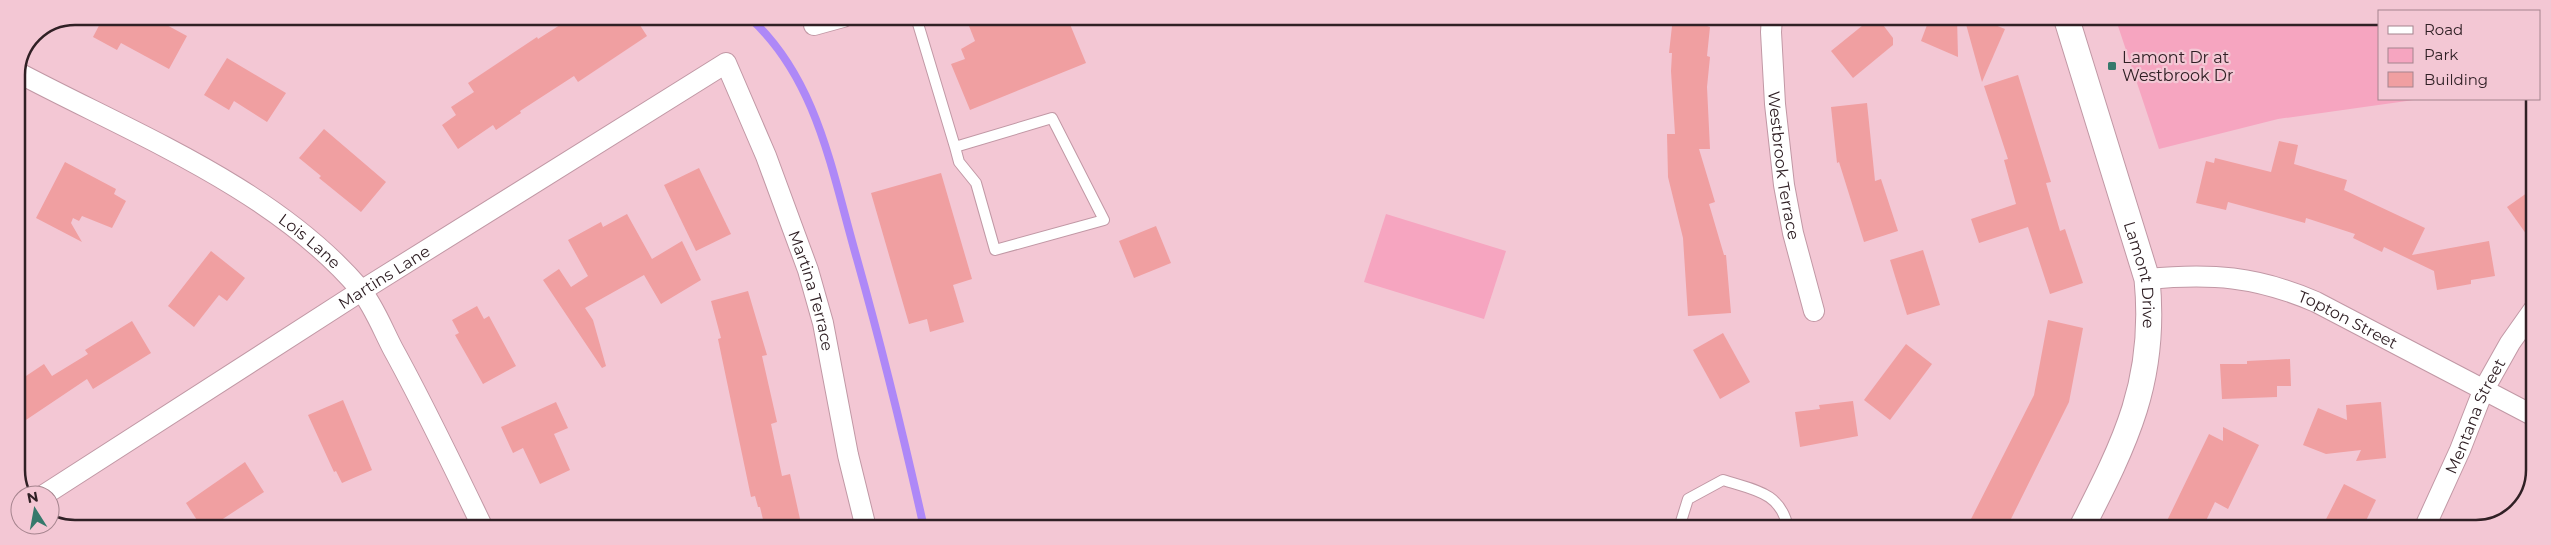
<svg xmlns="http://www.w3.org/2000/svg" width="2551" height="545" viewBox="0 0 2551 545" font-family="Montserrat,sans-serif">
  <rect width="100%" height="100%" fill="#f3c7d4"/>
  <g fill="#f6a5c0">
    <path d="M2115,17H2380V99H2421L2278,119L2159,149Z"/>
    <path d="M1386,214L1506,251L1484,319L1364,282Z"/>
  </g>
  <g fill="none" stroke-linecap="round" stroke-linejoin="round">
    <path stroke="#ae88f7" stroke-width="8" d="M749,17C818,79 832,173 857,259C882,348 904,438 924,528"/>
  </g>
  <g fill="#f09fa1">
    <path d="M104,16H150L187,36L169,69L121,43L117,50L93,37Z"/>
    <path d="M574,16H634L647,36L578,82L574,76L520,111L521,113L496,130L493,125L458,149L442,125L456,115L451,107L474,92L468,83L537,37L538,39Z"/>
    <path d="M993,17H1067L1086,63L970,110L951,64L965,59L961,49L975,41L969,26Z"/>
    <path d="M1673,17H1708L1707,26L1710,27L1707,56L1710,57L1707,87L1710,149H1699L1715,202L1709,204L1724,255H1726L1731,313L1688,316L1683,238L1668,177L1667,134H1675L1671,71L1672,53H1669Z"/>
    <path d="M1873,17H1877L1893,38V45L1853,78L1831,51Z"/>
    <path d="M1930,17H1957L1958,57L1921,41Z"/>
    <path d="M1964,17H1975L2005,29L1982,82Z"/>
    <path d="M227,58L286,93L267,122L234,101L229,110L204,95Z"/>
    <path d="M2018,75L2051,182L2046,183L2060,231L2065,229L2083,283L2050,294L2028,227L1979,243L1971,219L2016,204L2004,160L2008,159L1984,86Z"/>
    <path d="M1867,103L1875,181L1881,179L1898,231L1864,242L1839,162L1837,163L1831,107Z"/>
    <path d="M324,129L386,182L361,212L319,178L321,176L299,158Z"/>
    <path d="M2279,141L2298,145L2294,164L2347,180L2344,190L2425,228L2412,255L2489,241L2495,276L2471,280V284L2437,290L2434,271L2384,247L2382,252L2353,238L2355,234L2306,218L2305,223L2228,202L2226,210L2196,203L2206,161L2214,163L2215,158L2271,172Z"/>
    <path d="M65,162L116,189L114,194L126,201L112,228L82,216L79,221L73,218L71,223L82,242L36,218Z"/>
    <path d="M699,168L731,234L696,251L664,185Z"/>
    <path d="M941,173L972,279L953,285L964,322L930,332L927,319L909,324L871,193Z"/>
    <path d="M2534,188V245L2507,207Z"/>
    <path d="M627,214L652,259L682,241L701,280L661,304L644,275L585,308L593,320L606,366L602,368L543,280L559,269L571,287L588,276L568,240L601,222L603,227Z"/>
    <path d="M1156,226L1171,263L1134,278L1119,241Z"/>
    <path d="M1923,250L1940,305L1907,315L1890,260Z"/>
    <path d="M211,251L245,278L227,301L219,295L194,327L168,306Z"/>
    <path d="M748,291L767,355L762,356L777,422L771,424L782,476L790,474L802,528H765L760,507H758L755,496L751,497L718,339L721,338L711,301Z"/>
    <path d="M477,306L484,319L489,316L516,366L483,384L455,335L459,333L452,320Z"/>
    <path d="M2048,320L2083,328L2069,402L2006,529H1990L1971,519L2034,395Z"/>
    <path d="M132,321L151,353L93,389L87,379L17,426V382L44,364L52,376L88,354L85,350Z"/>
    <path d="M1723,333L1750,382L1720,399L1693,350Z"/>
    <path d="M1906,344L1932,364L1890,420L1864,400Z"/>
    <path d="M2290,359L2291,386H2277V397L2222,399L2220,364H2247V361Z"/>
    <path d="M343,400L372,470L342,483L336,471L334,472L308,415Z"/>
    <path d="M1853,401L1858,436L1800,447L1795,412L1820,409L1819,405Z"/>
    <path d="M556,402L568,428L554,434L570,470L540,484L523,448L513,453L501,427Z"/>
    <path d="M2381,402L2386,458L2356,461L2361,450L2326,454L2303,445L2318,408L2347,420L2346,405Z"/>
    <path d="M2223,427L2259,445L2228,509L2215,502L2202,529H2163L2209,434L2223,441Z"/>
    <path d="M245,462L264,492L209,528H202L186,503Z"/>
    <path d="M2344,484L2376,500L2362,529H2321Z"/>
  </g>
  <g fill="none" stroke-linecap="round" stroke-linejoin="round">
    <defs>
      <g id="service">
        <path d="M916,17L955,147L959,162L976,183L995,250L1104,220L1052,118L955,147"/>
        <path d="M1679,528L1688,499L1723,480C1754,490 1781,492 1788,528"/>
      </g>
      <g id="minor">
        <path id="s1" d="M1772,17L1771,32L1775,104L1784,185L1793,233L1814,311"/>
        <path d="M814,25L843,17"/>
        <path id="s2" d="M17,72C132,133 274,188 360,289C374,306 383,330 393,349C425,407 454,468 483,528"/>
        <path id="s3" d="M2147,279C2211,273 2256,276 2316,302L2534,416"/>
        <path id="s4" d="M44,495L361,291L726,63L766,156L808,270L823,323L848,455L866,528"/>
        <path id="s5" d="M2424,529L2460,450L2483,391L2510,343L2534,309"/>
      </g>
      <g id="tertiary">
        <path id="s6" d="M2066,17L2147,279C2157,380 2126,441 2081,529"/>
      </g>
    </defs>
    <use href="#service" stroke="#c198a5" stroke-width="12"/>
    <use href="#minor" stroke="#c198a5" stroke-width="22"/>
    <use href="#tertiary" stroke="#c198a5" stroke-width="27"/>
    <use href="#service" stroke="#fff" stroke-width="10"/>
    <use href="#minor" stroke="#fff" stroke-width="20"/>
    <use href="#tertiary" stroke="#fff" stroke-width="25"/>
  </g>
  <rect fill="#36796c" stroke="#f3c7d4" stroke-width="2" x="2107" y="61" width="10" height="10" rx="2.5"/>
  <g text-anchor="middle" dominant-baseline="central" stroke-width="4.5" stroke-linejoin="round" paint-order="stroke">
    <g font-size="16" fill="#302025" stroke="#f3c7d4" text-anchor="start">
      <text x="2122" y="57">Lamont Dr at<tspan x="2122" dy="18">Westbrook Dr</tspan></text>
    </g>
    <g font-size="16" fill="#302025" stroke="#f3c7d4">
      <text stroke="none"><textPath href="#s1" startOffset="149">Westbrook Terrace</textPath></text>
      <text stroke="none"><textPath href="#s2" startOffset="339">Lois Lane</textPath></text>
      <text stroke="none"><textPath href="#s6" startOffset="269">Lamont Drive</textPath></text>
      <text stroke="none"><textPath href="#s4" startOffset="404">Martins Lane</textPath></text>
      <text stroke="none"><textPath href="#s4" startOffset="1051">Martina Terrace</textPath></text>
      <text stroke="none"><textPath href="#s3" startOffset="209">Topton Street</textPath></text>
      <text stroke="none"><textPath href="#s5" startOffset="124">Mentana Street</textPath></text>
    </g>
  </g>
  <path d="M0 0H2551V545H0ZM75 25H2476A50 50 0 0 1 2526 75V470A50 50 0 0 1 2476 520H75A50 50 0 0 1 25 470V75A50 50 0 0 1 75 25Z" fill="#f3c7d4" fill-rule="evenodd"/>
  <path fill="none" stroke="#302025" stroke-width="2.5" d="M75 25H2476A50 50 0 0 1 2526 75V470A50 50 0 0 1 2476 520H75A50 50 0 0 1 25 470V75A50 50 0 0 1 75 25Z"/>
  <rect x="2378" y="10" width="162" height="90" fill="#f3c7d4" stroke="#a5848e"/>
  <rect x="2388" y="26" width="25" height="8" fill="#ffffff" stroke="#a5848e"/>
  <text x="2424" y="35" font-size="15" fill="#302025">Road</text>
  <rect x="2388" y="48" width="25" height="15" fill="#f6a5c0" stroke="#a5848e"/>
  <text x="2424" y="60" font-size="15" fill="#302025">Park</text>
  <rect x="2388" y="72" width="25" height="15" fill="#f09fa1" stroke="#a5848e"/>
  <text x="2424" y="85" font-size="15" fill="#302025">Building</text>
  <g transform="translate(35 510) rotate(349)"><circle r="24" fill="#f3c7d4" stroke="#a5848e"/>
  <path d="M0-4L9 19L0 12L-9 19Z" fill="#36796c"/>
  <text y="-8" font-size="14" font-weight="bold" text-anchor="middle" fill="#302025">N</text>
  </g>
</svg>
